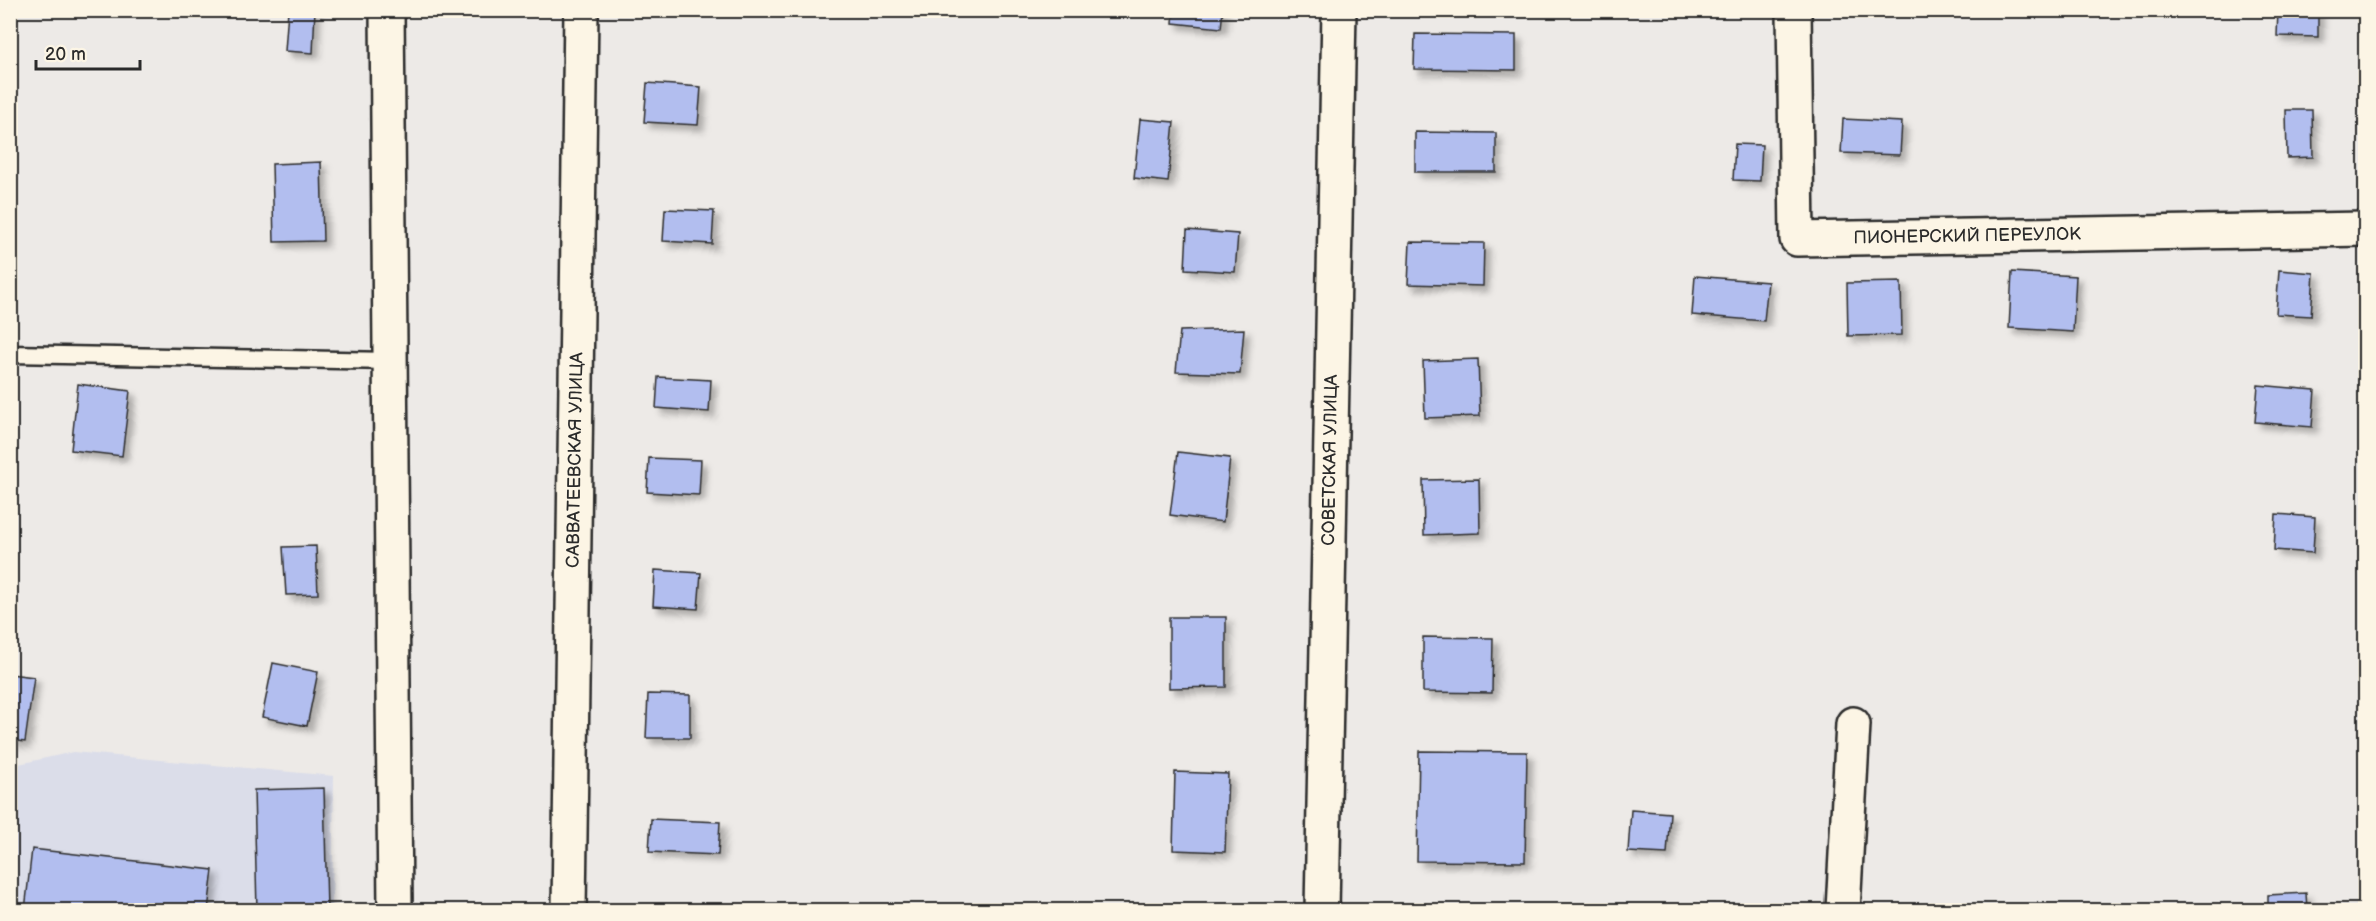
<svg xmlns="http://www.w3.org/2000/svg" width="2376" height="921" viewBox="0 0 2376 921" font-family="'Balsamiq Sans',sans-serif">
  <defs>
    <filter id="shadow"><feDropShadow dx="5.5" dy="5.5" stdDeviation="3" flood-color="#0004"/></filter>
  </defs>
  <rect width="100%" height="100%" fill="#edeae7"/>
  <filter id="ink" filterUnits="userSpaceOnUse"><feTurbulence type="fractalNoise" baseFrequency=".0167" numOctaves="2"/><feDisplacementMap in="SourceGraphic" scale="12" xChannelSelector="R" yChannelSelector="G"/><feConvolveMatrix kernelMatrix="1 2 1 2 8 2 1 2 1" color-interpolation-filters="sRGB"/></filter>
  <g filter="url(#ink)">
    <path fill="#dbdde9" d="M73,752L334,776L332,910H11L10,766Z"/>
    <g fill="#b2beef" stroke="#2b2b2b" stroke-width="1.5" filter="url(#shadow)">
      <path d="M288,10H315L313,53L285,51Z"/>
      <path d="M1174,10H1223L1221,28L1173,23Z"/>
      <path d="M2278,10H2318V37L2277,36Z"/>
      <path d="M1415,34L1516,35V70L1414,69Z"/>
      <path d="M647,83L701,87L698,125L644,122Z"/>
      <path d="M2286,110H2312L2313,157L2287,158Z"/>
      <path d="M1140,119L1174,122L1168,182L1134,178Z"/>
      <path d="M1843,119L1902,122L1900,155L1841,153Z"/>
      <path d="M1415,132L1496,133V172H1415Z"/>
      <path d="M1735,144L1762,145L1760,181L1733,180Z"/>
      <path d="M321,162L323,241L274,242L272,164Z"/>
      <path d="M665,209L714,211L712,244L663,241Z"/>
      <path d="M1187,230L1238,234L1235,272L1185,269Z"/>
      <path d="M1410,242L1484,243L1483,286L1408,284Z"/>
      <path d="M2279,270L2314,273L2311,316L2276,314Z"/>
      <path d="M2012,272L2076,276L2073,332L2009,328Z"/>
      <path d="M1695,276L1768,282L1764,321L1692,315Z"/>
      <path d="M1901,282L1902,335L1848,336L1847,283Z"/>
      <path d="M1244,329L1240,374L1176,372L1180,331Z"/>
      <path d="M1478,359L1480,416L1425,418L1423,361Z"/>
      <path d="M658,377L711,380L709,412L656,408Z"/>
      <path d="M78,384L130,391L122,456L71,450Z"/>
      <path d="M2258,385L2315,390L2312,427L2255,422Z"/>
      <path d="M1178,452L1230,458L1223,522L1170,515Z"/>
      <path d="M649,458L701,460L699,495L647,492Z"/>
      <path d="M1479,479L1480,533L1424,535L1423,480Z"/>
      <path d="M2276,514L2315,517L2313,553L2274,550Z"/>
      <path d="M316,546L318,594L286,595L283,547Z"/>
      <path d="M655,570L701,573L698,609L653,606Z"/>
      <path d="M1169,617H1226V687L1169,688Z"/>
      <path d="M1423,637L1493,638L1492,693L1423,692Z"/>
      <path d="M273,663L318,672L307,726L262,717Z"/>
      <path d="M10,674L34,677L25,742L10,740Z"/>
      <path d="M648,694L690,695V738H646Z"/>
      <path d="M1419,751L1527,752L1525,862L1417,861Z"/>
      <path d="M1175,772L1228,774L1225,852L1173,850Z"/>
      <path d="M324,788L327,910H257L254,790Z"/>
      <path d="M1631,810L1670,813L1667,854L1628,852Z"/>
      <path d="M651,819L720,822L718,855L649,852Z"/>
      <path d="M32,849L213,870L208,910H25Z"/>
      <path d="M2306,893L2307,910H2268V895Z"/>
      <path d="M1418,907L1487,908V910H1418Z"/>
    </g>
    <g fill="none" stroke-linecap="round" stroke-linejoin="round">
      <defs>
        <path id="service" d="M10,354L391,361"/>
        <g id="minor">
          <path d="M387,10L395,910"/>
          <path d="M1794,10L1797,239L2366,229"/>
          <path d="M569,910L581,10"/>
          <path d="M1322,910L1339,10"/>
          <path d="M1843,910L1853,724"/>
        </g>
      </defs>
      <use href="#service" stroke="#2b2b2b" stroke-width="21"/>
      <use href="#minor" stroke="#2b2b2b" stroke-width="38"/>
      <use href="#service" stroke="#fcf5e5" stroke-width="16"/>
      <use href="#minor" stroke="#fcf5e5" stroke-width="33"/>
    </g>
  </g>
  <g text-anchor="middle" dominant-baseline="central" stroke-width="4.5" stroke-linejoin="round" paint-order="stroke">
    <g font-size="18" fill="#2b2b2b" stroke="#fcf5e5">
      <text transform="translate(1967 236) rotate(-1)">ПИОНЕРСКИЙ ПЕРЕУЛОК</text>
      <text transform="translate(575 460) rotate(-89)">САВВАТЕЕВСКАЯ УЛИЦА</text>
      <text transform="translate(1330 460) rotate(-89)">СОВЕТСКАЯ УЛИЦА</text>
    </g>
  </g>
  <rect width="2376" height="921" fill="none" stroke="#fcf5e5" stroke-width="36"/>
  <rect x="18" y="18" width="2340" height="885" fill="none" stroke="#2b2b2b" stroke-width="2" filter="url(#ink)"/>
  <path d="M36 60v9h104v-9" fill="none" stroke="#2b2b2b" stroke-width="3"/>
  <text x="45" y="60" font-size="18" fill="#2b2b2b" stroke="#fcf5e5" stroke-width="4.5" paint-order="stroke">20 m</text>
</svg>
